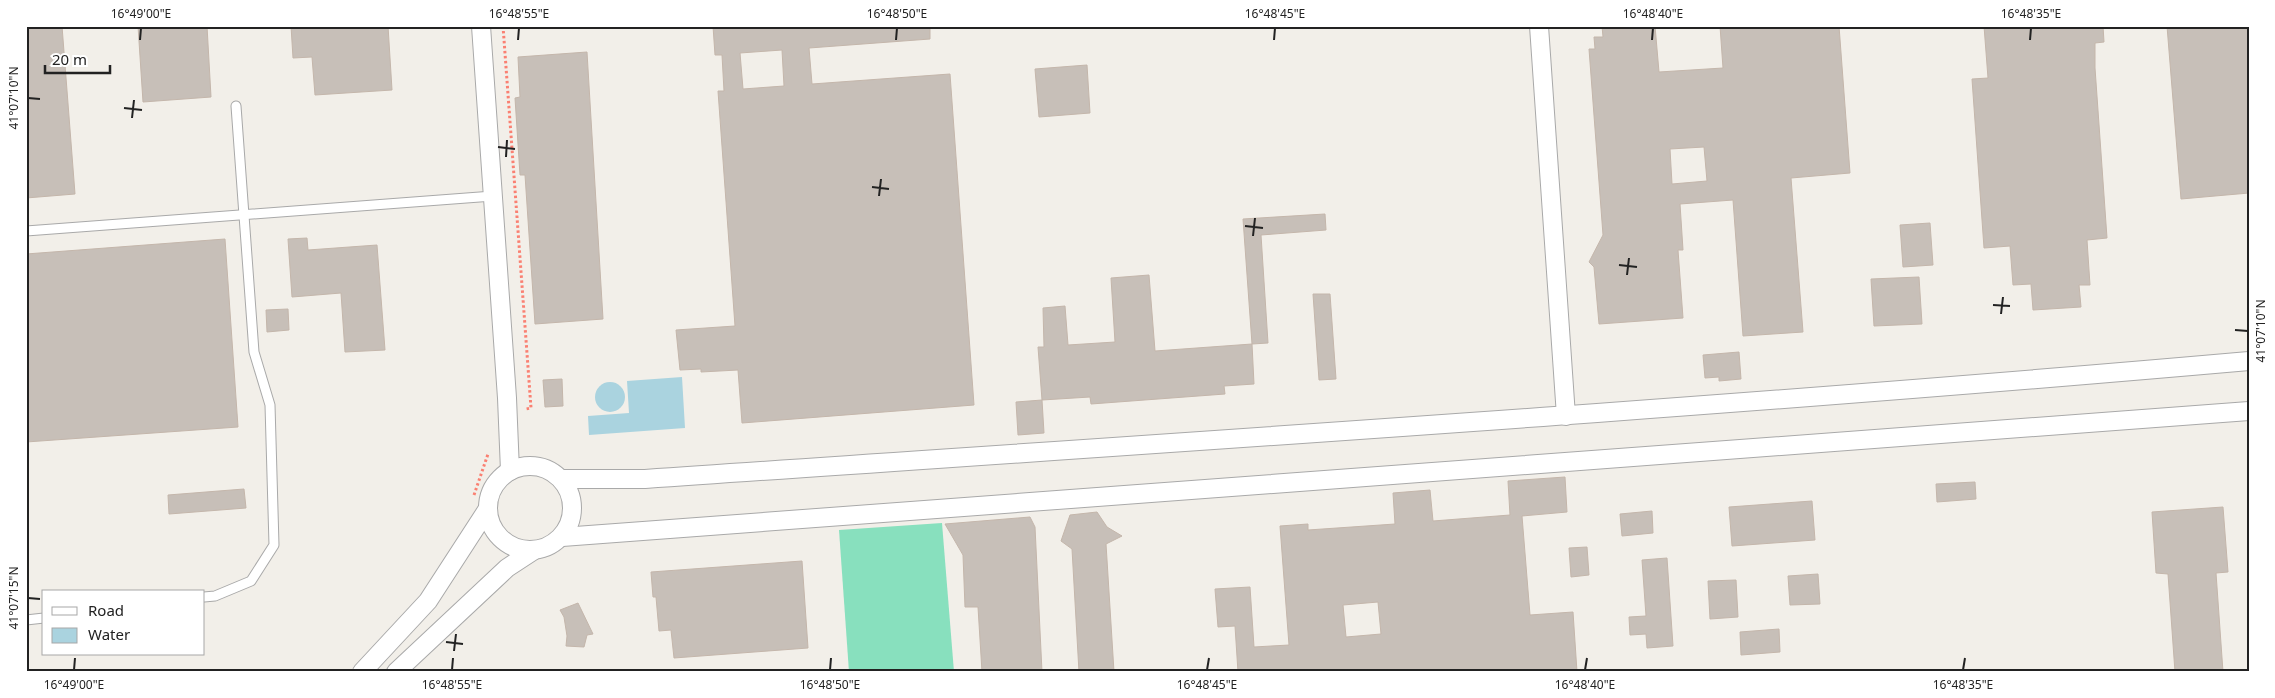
<svg xmlns="http://www.w3.org/2000/svg" width="2275" height="698" viewBox="0 0 2275 698" font-family="'Noto Sans',sans-serif">
  <rect width="100%" height="100%" fill="#f2efe9"/>
  <path fill="#88e0be" d="M942,523L954,672H849L839,530Z"/>
  <g fill="#aad3df">
    <path d="M682,377L685,428L589,435L588,416L629,413L627,381Z"/>
    <circle cx="610" cy="397" r="15"/>
  </g>
  <g fill="#c7bfb8" stroke="#c4b6ab" fill-rule="evenodd">
    <path d="M26,26H62L75,194L26,198Z"/>
    <path d="M138,26H207L211,97L143,102Z"/>
    <path d="M291,26H388L392,90L315,95L312,57L293,58Z"/>
    <path d="M713,26H930V39L809,48L812,84L950,74L974,405L742,423L738,370L701,372V369L680,370L676,330L735,326L718,91H724L722,55H715ZM782,50L784,86L743,89L740,53Z"/>
    <path d="M1602,26H1655L1659,72L1723,68L1720,26H1839L1850,173L1791,178L1803,332L1743,336L1733,200L1680,204L1683,250H1678L1683,318L1599,324L1594,267L1589,262L1603,235L1589,49H1595L1594,37H1603ZM1704,147L1707,181L1672,184L1670,149Z"/>
    <path d="M1984,26H2103L2104,42L2095,43V68L2107,238L2087,240L2090,285H2079L2081,307L2033,310L2031,284L2013,285L2010,246L1984,248L1972,79L1988,78Z"/>
    <path d="M2167,26H2249V193L2181,199Z"/>
    <path d="M587,52L603,319L535,324L525,175H520L515,98L520,97L518,57Z"/>
    <path d="M1087,65L1090,113L1039,117L1035,69Z"/>
    <path d="M1325,214L1326,230L1261,235L1268,343L1252,344L1243,219Z"/>
    <path d="M1930,223L1933,265L1903,267L1900,225Z"/>
    <path d="M307,238L308,250L377,245L385,350L345,352L341,293L292,297L288,239Z"/>
    <path d="M225,239L238,427L26,442V254Z"/>
    <path d="M1149,275L1155,351L1252,344L1254,384L1224,386L1225,394L1091,404L1090,397L1042,400L1038,347H1044L1043,308L1065,306L1068,345L1115,342L1111,278Z"/>
    <path d="M1919,277L1922,324L1874,326L1871,279Z"/>
    <path d="M1313,294H1330L1336,379L1319,380Z"/>
    <path d="M288,309L289,330L267,332L266,310Z"/>
    <path d="M1739,352L1741,379L1719,381V377L1705,378L1703,355Z"/>
    <path d="M562,379L563,406L545,407L543,380Z"/>
    <path d="M1042,400L1044,433L1018,435L1016,402Z"/>
    <path d="M1565,477L1567,512L1522,516L1530,615L1573,612L1577,672H1238L1235,626L1218,627L1215,589L1250,587L1254,647L1289,645L1280,526L1308,524V530L1395,524L1393,493L1430,490L1433,521L1510,515L1508,481ZM1378,602L1381,634L1346,637L1343,605Z"/>
    <path d="M1975,482L1976,499L1937,502L1936,484Z"/>
    <path d="M244,489L246,508L169,514L168,495Z"/>
    <path d="M1812,501L1815,540L1732,546L1729,507Z"/>
    <path d="M2223,507L2228,572L2216,573L2223,672H2175L2168,574L2156,573L2152,512Z"/>
    <path d="M1652,511L1653,533L1622,536L1620,514Z"/>
    <path d="M1097,512L1107,527L1122,536L1106,544L1114,672H1079L1072,549L1061,541L1070,515Z"/>
    <path d="M1030,517L1035,527L1042,672H982L978,607H965L963,555L945,524Z"/>
    <path d="M1587,547L1589,575L1571,577L1569,548Z"/>
    <path d="M1667,558L1673,646L1647,648L1646,634L1630,635L1629,617L1646,616L1642,560Z"/>
    <path d="M802,561L808,648L674,658L671,630L659,631L656,597H653L651,572Z"/>
    <path d="M1818,574L1820,604L1790,605L1788,576Z"/>
    <path d="M1736,580L1738,617L1710,619L1708,581Z"/>
    <path d="M578,603L593,634L587,635L584,647L566,646L567,636L564,617L560,610Z"/>
    <path d="M1779,629L1780,652L1741,655L1740,632Z"/>
  </g>
  <g fill="none" stroke-linecap="round" stroke-linejoin="round">
    <defs>
      <g id="service">
        <path d="M26,231L493,196"/>
        <path d="M204,597L215,596L251,581L274,545L270,405L254,352L236,106"/>
        <path d="M26,620L44,618"/>
      </g>
      <g id="minor">
        <path d="M481,26L507,398L510,471"/>
        <path d="M1539,26L1566,416"/>
        <circle cx="530" cy="508" r="42"/>
        <path d="M562,479H645C1180,442 1715,408 2249,361"/>
        <path d="M562,537L2249,411"/>
        <path d="M362,672L428,601L487,510"/>
        <path d="M396,672L507,568L533,551"/>
      </g>
    </defs>
    <use href="#service" stroke="#a9a9a9" stroke-width="11"/>
    <use href="#minor" stroke="#a9a9a9" stroke-width="20"/>
    <g stroke="#fa8072" stroke-width="3" stroke-dasharray="2.5 2.5" stroke-linecap="butt">
      <path d="M503,26L531,408L526,409"/>
      <path d="M474,495L488,454"/>
    </g>
    <use href="#service" stroke="#fff" stroke-width="9"/>
    <use href="#minor" stroke="#fff" stroke-width="18"/>
  </g>
  <path fill="none" stroke="#222" stroke-width="2" d="M140,40L141,28M518,40L519,28M896,40L897,28M1274,40L1275,28M1652,40L1653,28M2030,40L2031,28M28,98L40,99M124,108L142,110M132,118L134,100M498,147L515,149M506,157L507,140M872,187L889,189M879,196L881,179M1245,226L1263,228M1253,236L1255,218M1619,265L1637,267M1627,275L1629,258M1993,305L2010,306M2001,314L2003,297M2235,330L2248,331M28,598L40,599M446,642L463,644M454,651L456,634M74,670L75,658M452,670L453,658M830,670L831,658M1207,670L1209,658M1585,670L1587,658M1963,670L1965,658"/>
  <rect width="2275" height="698" fill="none" stroke="#ffffff" stroke-width="55"/>
  <rect x="42" y="590" width="162" height="65" fill="#ffffff" stroke="#a7a7a7"/>
  <rect x="52" y="607" width="25" height="8" fill="#ffffff" stroke="#a7a7a7"/>
  <text x="88" y="616" font-size="15" fill="#222222">Road</text>
  <rect x="52" y="628" width="25" height="15" fill="#aad3df" stroke="#a7a7a7"/>
  <text x="88" y="640" font-size="15" fill="#222222">Water</text>
  <path d="M45 65v8h65v-8" fill="none" stroke="#222222" stroke-width="2.5"/>
  <text x="52" y="65" font-size="15" fill="#222222" stroke="#ffffff" stroke-width="4" paint-order="stroke">20 m</text>
  <rect x="28" y="28" width="2220" height="642" fill="none" stroke="#222" stroke-width="2"/>
  <g font-size="12" text-anchor="middle" fill="#222">
    <text x="141" y="18">16°49'00"E</text>
    <text x="519" y="18">16°48'55"E</text>
    <text x="897" y="18">16°48'50"E</text>
    <text x="1275" y="18">16°48'45"E</text>
    <text x="1653" y="18">16°48'40"E</text>
    <text x="2031" y="18">16°48'35"E</text>
    <text transform="translate(14 98) rotate(-90)" y="4">41°07'10"N</text>
    <text transform="translate(2261 331) rotate(-90)" y="4">41°07'10"N</text>
    <text transform="translate(14 598) rotate(-90)" y="4">41°07'15"N</text>
    <text x="74" y="689">16°49'00"E</text>
    <text x="452" y="689">16°48'55"E</text>
    <text x="830" y="689">16°48'50"E</text>
    <text x="1207" y="689">16°48'45"E</text>
    <text x="1585" y="689">16°48'40"E</text>
    <text x="1963" y="689">16°48'35"E</text>
  </g>
</svg>
